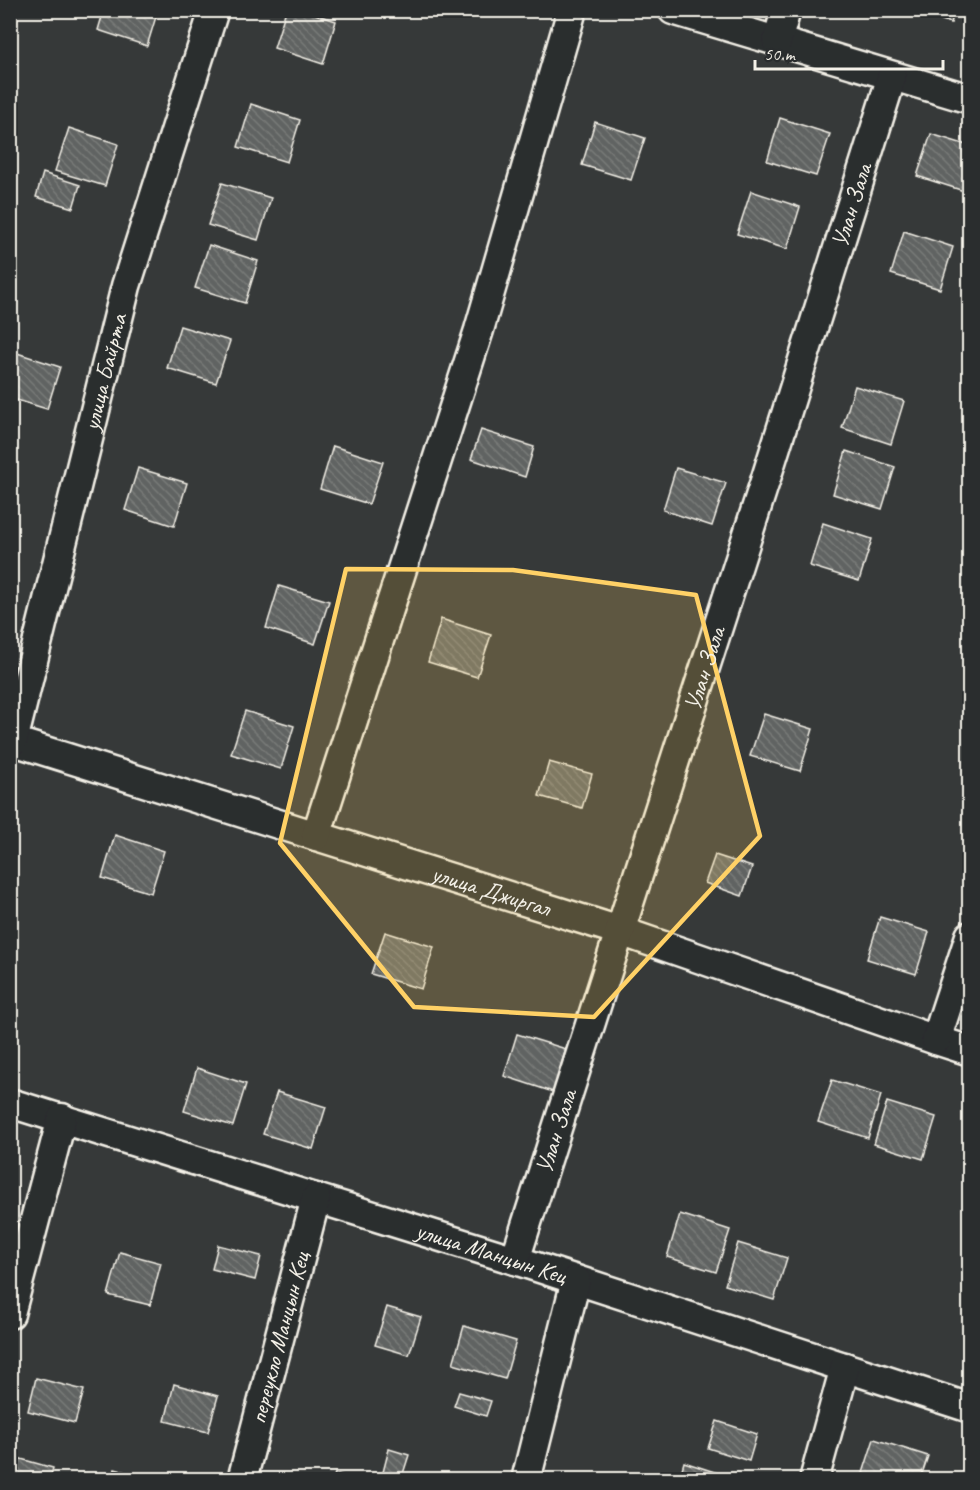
<svg xmlns="http://www.w3.org/2000/svg" width="980" height="1490" viewBox="0 0 980 1490" font-family="Caveat,sans-serif">
  <defs>
    <pattern id="building-back-hatch" width="6" height="6" patternUnits="userSpaceOnUse" patternTransform="scale(1.5)"><rect width="6" height="6" fill="#616362"/><path d="M-1 5l2 2M0 0l6 6M5-1l2 2" fill="none" stroke="#787a78"/></pattern>
  </defs>
  <rect width="100%" height="100%" fill="#363939"/>
  <filter id="ink" filterUnits="userSpaceOnUse"><feTurbulence type="fractalNoise" baseFrequency=".0167" numOctaves="2"/><feDisplacementMap in="SourceGraphic" scale="12" xChannelSelector="R" yChannelSelector="G"/><feConvolveMatrix kernelMatrix="1 2 1 2 8 2 1 2 1" color-interpolation-filters="sRGB"/></filter>
  <g filter="url(#ink)">
    <g fill="url(#building-back-hatch)" stroke="#f4f1e8" stroke-width="1.5">
      <path d="M104,10H158L147,46L98,30Z"/>
      <path d="M286,10H302L336,21L323,64L274,48Z"/>
      <path d="M911,10H955L951,23Z"/>
      <path d="M251,104L300,120L287,162L238,147Z"/>
      <path d="M780,118L830,134L816,176L767,161Z"/>
      <path d="M595,122L645,138L631,180L582,165Z"/>
      <path d="M69,128L118,144L105,186L55,171Z"/>
      <path d="M931,134L970,146V183L967,192L917,176Z"/>
      <path d="M43,173L80,185L73,208L36,197Z"/>
      <path d="M222,183L271,198L258,240L208,225Z"/>
      <path d="M751,191L800,207L787,249L737,234Z"/>
      <path d="M904,231L953,247L940,289L891,274Z"/>
      <path d="M209,245L258,261L245,303L195,288Z"/>
      <path d="M180,326L230,341L216,383L167,368Z"/>
      <path d="M11,351L60,367L47,409L10,398Z"/>
      <path d="M855,386L904,401L891,444L842,428Z"/>
      <path d="M481,430L534,447L525,477L471,459Z"/>
      <path d="M333,446L383,462L369,504L320,489Z"/>
      <path d="M846,451L895,467L882,509L833,494Z"/>
      <path d="M138,468L187,483L174,526L125,510Z"/>
      <path d="M676,468L726,483L712,526L663,510Z"/>
      <path d="M823,523L872,539L859,581L810,566Z"/>
      <path d="M279,586L329,601L315,644L266,628Z"/>
      <path d="M441,619L491,635L477,677L428,662Z"/>
      <path d="M970,672V697L962,695Z"/>
      <path d="M245,711L294,726L281,769L231,754Z"/>
      <path d="M764,714L813,729L800,771L750,756Z"/>
      <path d="M549,762L592,774L582,808L539,796Z"/>
      <path d="M115,835L164,851L151,893L102,878Z"/>
      <path d="M715,855L752,867L742,896L705,883Z"/>
      <path d="M880,917L929,932L916,974L867,959Z"/>
      <path d="M385,932L434,947L421,989L371,974Z"/>
      <path d="M517,1034L566,1049L553,1092L504,1076Z"/>
      <path d="M197,1068L246,1084L233,1126L184,1111Z"/>
      <path d="M832,1080L881,1095L868,1138L818,1122Z"/>
      <path d="M277,1092L326,1107L313,1149L263,1134Z"/>
      <path d="M887,1102L936,1117L923,1159L874,1144Z"/>
      <path d="M680,1214L730,1230L716,1272L667,1257Z"/>
      <path d="M738,1243L787,1258L774,1300L725,1285Z"/>
      <path d="M218,1245L261,1256L255,1280L212,1269Z"/>
      <path d="M120,1252L161,1263L150,1305L108,1295Z"/>
      <path d="M387,1307L421,1317L409,1355L375,1345Z"/>
      <path d="M464,1326L516,1341L505,1379L453,1364Z"/>
      <path d="M36,1378L84,1390L75,1423L28,1411Z"/>
      <path d="M174,1384L218,1396L208,1432L165,1421Z"/>
      <path d="M459,1392L491,1401L486,1416L454,1406Z"/>
      <path d="M717,1421L757,1434L749,1461L708,1448Z"/>
      <path d="M874,1439L928,1456L920,1480H882L863,1473Z"/>
      <path d="M389,1449L409,1455L401,1480H381Z"/>
      <path d="M14,1457L53,1468L50,1480H10V1470Z"/>
      <path d="M684,1462L739,1480H679Z"/>
      <path d="M115,1469L154,1480H112Z"/>
      <path d="M335,1473L355,1480H333Z"/>
    </g>
    <g fill="none" stroke-linecap="round" stroke-linejoin="round">
      <defs>
        <g id="minor">
          <path d="M673,10L970,99"/>
          <path d="M777,42L786,10"/>
          <path id="s1" d="M10,740L620,931L936,1040L970,1051"/>
          <path id="s2" d="M13,741L126,286L214,10"/>
          <path d="M316,836L479,330L572,10"/>
          <path d="M936,1040L970,936"/>
          <path id="s3" d="M10,1103L515,1260L970,1408"/>
          <path id="s4" d="M515,1260L620,931L767,475L892,76"/>
          <path d="M10,1314L62,1118"/>
          <path id="s5" d="M242,1480L316,1198"/>
          <path d="M526,1480L576,1280"/>
          <path d="M814,1480L845,1367"/>
        </g>
      </defs>
      <use href="#minor" stroke="#f4f1e8" stroke-width="33"/>
      <use href="#minor" stroke="#2a2d2e" stroke-width="28"/>
    </g>
  </g>
  <path fill="#ffd166" fill-opacity="0.2" stroke="#ffd166" stroke-width="4.5" stroke-linejoin="round" d="M346,569L513,570L696,595L760,836L594,1017L414,1007L280,843Z"/>
  <g text-anchor="middle" dominant-baseline="central" stroke-width="4.5" stroke-linejoin="round" paint-order="stroke">
    <g font-size="24" fill="#f4f1e8" stroke="#2a2d2e">
      <text stroke="none"><textPath href="#s4" startOffset="1107">Улан Зала</textPath></text>
      <text stroke="none"><textPath href="#s2" startOffset="380">улица Байрта</textPath></text>
      <text stroke="none"><textPath href="#s4" startOffset="621">Улан Зала</textPath></text>
      <text stroke="none"><textPath href="#s1" startOffset="504">улица Джиргал</textPath></text>
      <text stroke="none"><textPath href="#s4" startOffset="135">Улан Зала</textPath></text>
      <text stroke="none"><textPath href="#s3" startOffset="504">улица Манцын Кец</textPath></text>
      <text stroke="none"><textPath href="#s5" startOffset="147">переукло Манцын Кец</textPath></text>
    </g>
  </g>
  <rect width="980" height="1490" fill="none" stroke="#2a2d2e" stroke-width="36"/>
  <rect x="18" y="18" width="944" height="1454" fill="none" stroke="#f4f1e8" stroke-width="2" filter="url(#ink)"/>
  <path d="M755 60v9h188v-9" fill="none" stroke="#f4f1e8" stroke-width="3"/>
  <text x="764" y="60" font-size="18" fill="#f4f1e8" stroke="#2a2d2e" stroke-width="4.5" paint-order="stroke">50 m</text>
</svg>
